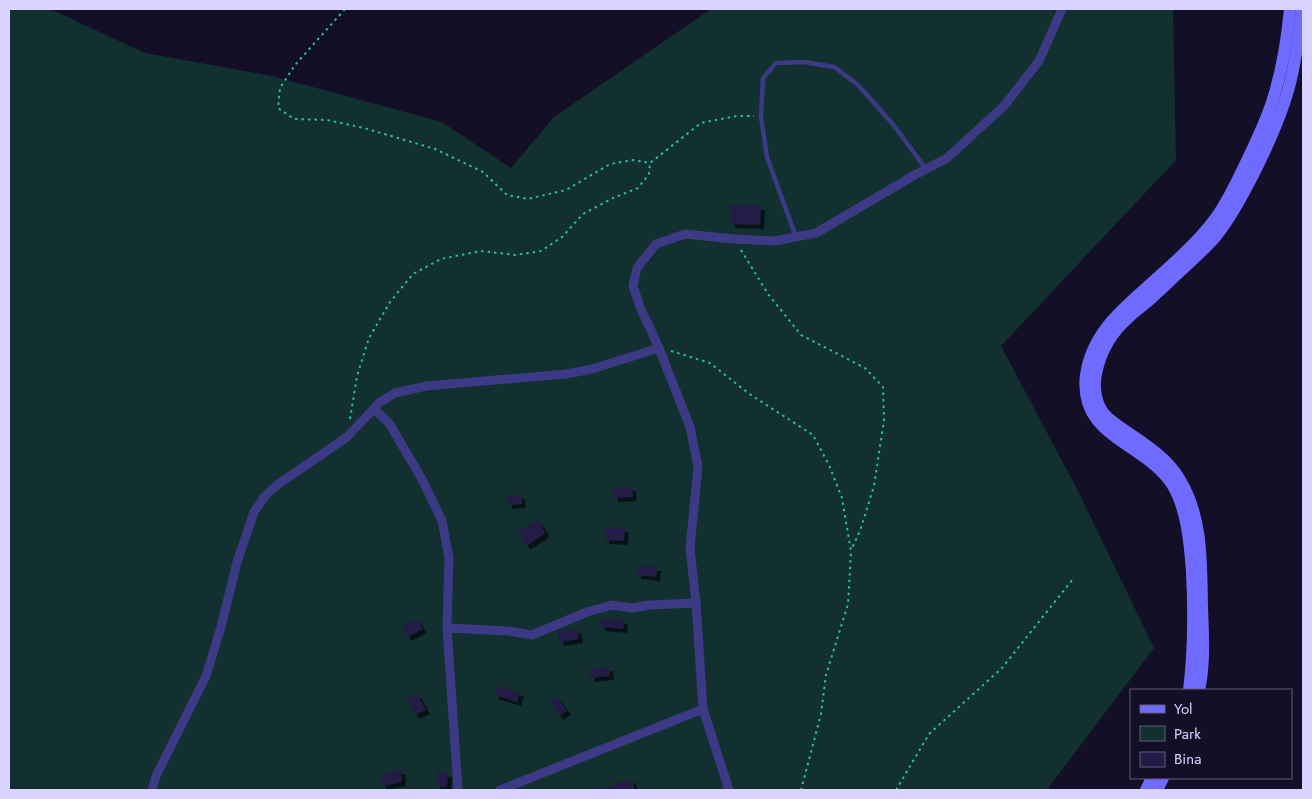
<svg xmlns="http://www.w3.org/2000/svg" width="1312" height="799" viewBox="0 0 1312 799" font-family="Jost,sans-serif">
  <defs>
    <filter id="shadow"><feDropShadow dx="4" dy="4" stdDeviation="0" flood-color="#0009"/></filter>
  </defs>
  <rect width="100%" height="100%" fill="#130f26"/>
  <path fill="#12302f" d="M9,9H50L145,53L272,76L442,122L511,168L554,117L711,9H1173L1176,160L1001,346L1077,489L1154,648L1049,787V790H9Z"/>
  <g fill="#241b47" filter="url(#shadow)">
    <path d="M731,205L761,206L760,225L731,224Z"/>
    <path d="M632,487L633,497L614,498L613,488Z"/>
    <path d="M521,495L522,504L508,505L507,496Z"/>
    <path d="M538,520L545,532L543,535L526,546L518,532Z"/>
    <path d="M606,527L625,528L624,541L605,540Z"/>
    <path d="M637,566L657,567L656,577L637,575Z"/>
    <path d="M602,618L624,620L623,629L601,627Z"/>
    <path d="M417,619L423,629L407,637L402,627Z"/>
    <path d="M577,629L579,639L560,642L558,632Z"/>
    <path d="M609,667L610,676L590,678V669Z"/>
    <path d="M497,686L520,693L517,702L494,695Z"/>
    <path d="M417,693L426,710L415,715L407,699Z"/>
    <path d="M557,697L567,711L559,716L550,702Z"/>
    <path d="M401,770L402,782L382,786L381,774Z"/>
    <path d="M437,772L448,773L447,787L436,786Z"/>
    <path d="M632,779L635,790H604L603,788Z"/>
  </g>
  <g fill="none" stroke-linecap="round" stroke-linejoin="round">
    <g stroke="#2fb8b0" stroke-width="2" stroke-dasharray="2.5 4" stroke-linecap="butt">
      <path d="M345,9L295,65L280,88L278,108L294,119L327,120L364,128L435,149L483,172L507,195L528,199L566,190L610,164L633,160L650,163L701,123L737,116H754"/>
      <path d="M741,250L768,294L801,335L865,368L883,387L884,420L874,486L860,531L851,550"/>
      <path d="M671,351L710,363L748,393L813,435L829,465L842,498L851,551L848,604L826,675L821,714L801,790"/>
      <path d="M350,419L357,376L369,338L390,302L413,274L441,259L481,251L515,255L541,251L562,237L583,214L613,198L638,188L649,174L650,163"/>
      <path d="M896,790L929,734L1002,668L1073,579"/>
    </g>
    <path stroke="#3d3a85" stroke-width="4.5" d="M796,237L767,157L761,116L763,78L776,63L804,62L834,67L857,84L892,123L926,169"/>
    <g stroke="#3d3a85" stroke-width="9">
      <path d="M374,409L389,423L422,479L442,521L449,558L447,628L458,790"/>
      <path d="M447,628L508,631L532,635L587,612L612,605L631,608L650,605L696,603"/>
      <path d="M152,790L156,776L206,676L221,627L237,562L254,512L265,496L277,485L347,437L380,402L395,393L426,386L566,374L592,369L659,348"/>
      <path d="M500,790L703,709"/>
      <path d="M729,790L703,709L696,603L690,548L698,467L690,427L659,348L640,307L633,286L637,268L656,244L685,234L734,239L774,241L816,233L913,176L947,158L1004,106L1039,61L1062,9"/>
    </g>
    <g stroke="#6f6bff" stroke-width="12">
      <path d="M1189,690C1194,651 1194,611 1192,572C1190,544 1187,508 1172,484C1144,442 1078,437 1086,375C1092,332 1124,308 1154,281C1175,262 1198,242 1215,219C1227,203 1235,185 1244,167C1254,146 1265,124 1272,102C1282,72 1287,40 1290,9"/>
      <path d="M1199,690C1205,663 1203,635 1202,607C1201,564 1203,518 1180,480C1168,459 1146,445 1127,432C1120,427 1111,422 1105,415C1096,405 1093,388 1096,374C1100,352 1112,331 1129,317C1135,311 1141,307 1147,302C1157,293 1167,284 1176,275C1190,262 1204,250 1216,236C1231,217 1242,196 1253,175C1267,147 1281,117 1289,87C1296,62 1299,35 1302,9"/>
      <path d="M1146,790L1152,778"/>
      <path d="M1157,790L1163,778"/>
    </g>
  </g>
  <rect width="1312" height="799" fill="none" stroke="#d9d4ff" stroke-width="20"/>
  <rect x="1130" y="689" width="162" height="90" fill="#130f26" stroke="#625e7d"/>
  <rect x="1140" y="705" width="25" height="8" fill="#6f6bff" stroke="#625e7d"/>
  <text x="1174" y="714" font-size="15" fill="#d9d4ff">Yol</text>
  <rect x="1140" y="726" width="25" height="15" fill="#12302f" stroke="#625e7d"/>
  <text x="1174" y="739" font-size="15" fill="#d9d4ff">Park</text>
  <rect x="1140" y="752" width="25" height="15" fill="#241b47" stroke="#625e7d"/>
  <text x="1174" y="764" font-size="15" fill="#d9d4ff">Bina</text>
</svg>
